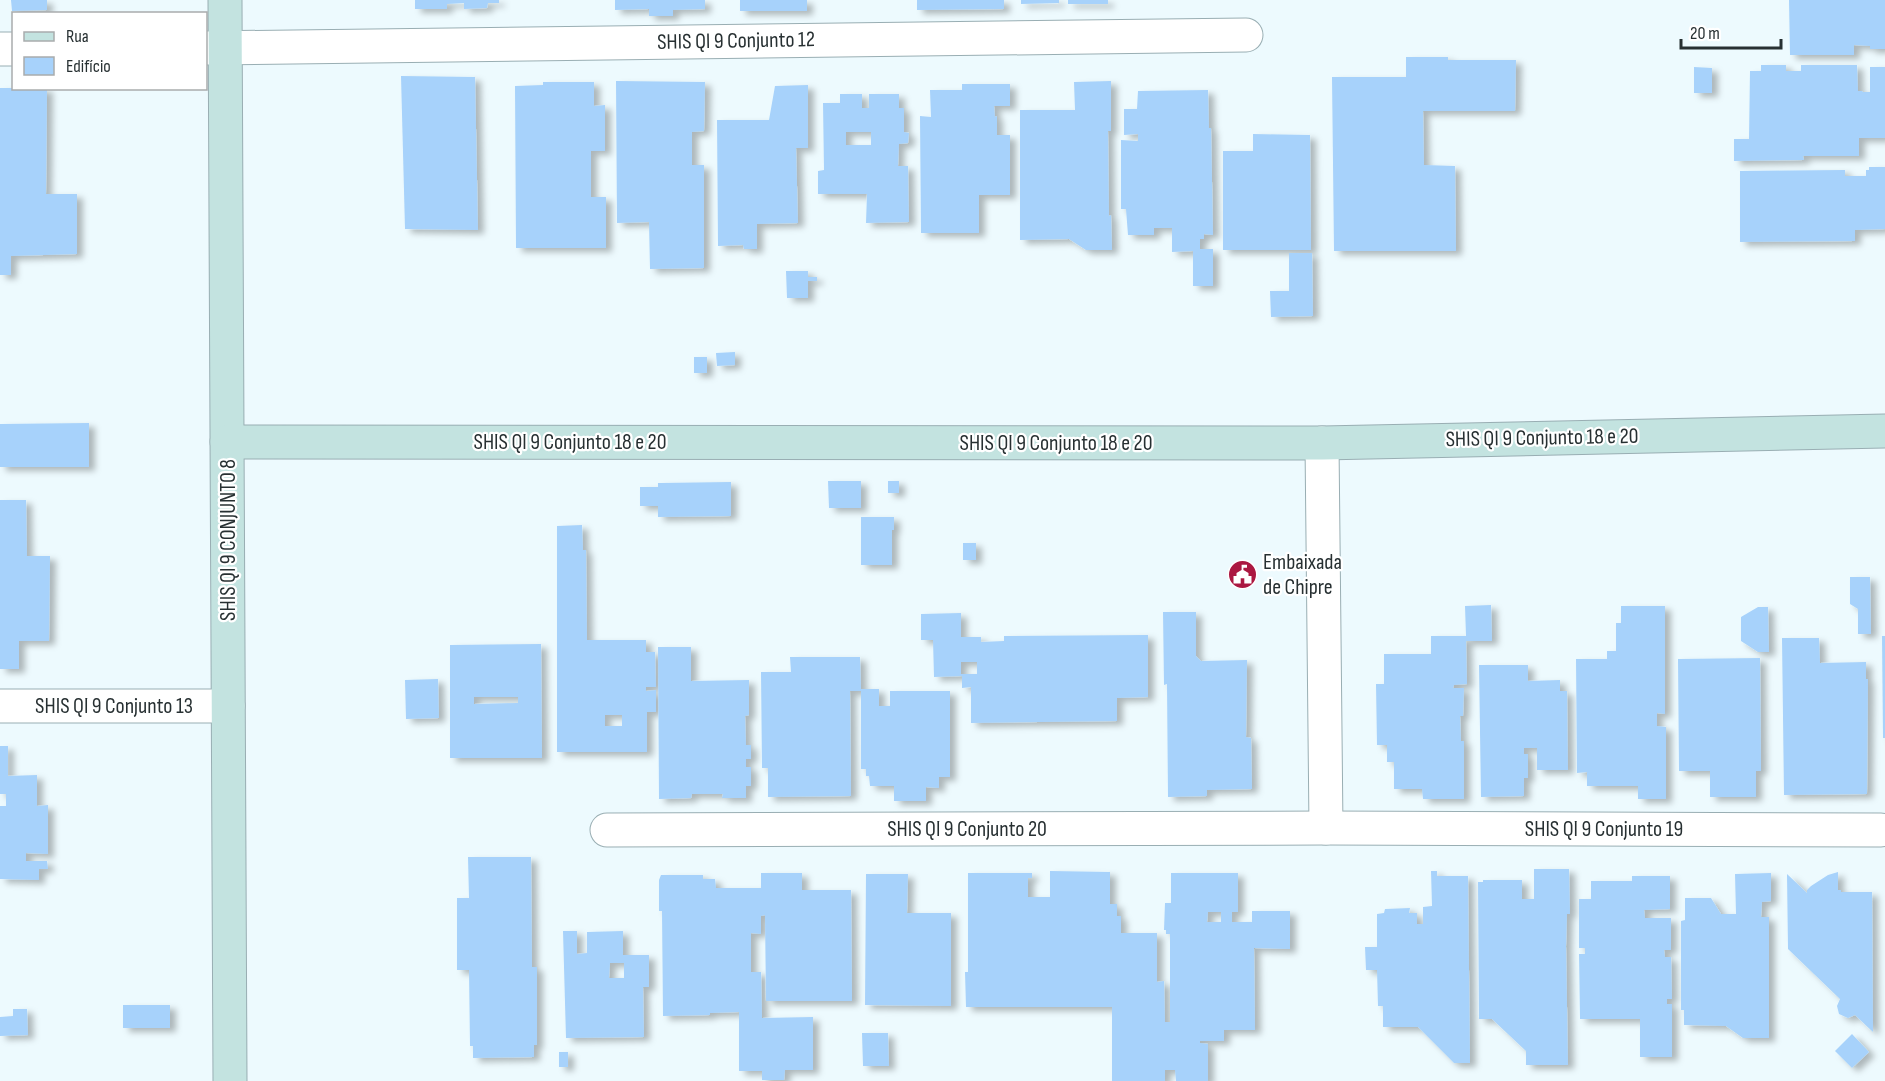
<svg xmlns="http://www.w3.org/2000/svg" width="1885" height="1081" viewBox="0 0 1885 1081" font-family="'Sofia Sans Condensed',sans-serif">
  <defs>
    <filter id="shadow"><feDropShadow dx="6" dy="4" stdDeviation="3" flood-color="#0004"/></filter>
  </defs>
  <rect width="100%" height="100%" fill="#edfafe"/>
  <g fill="#a7d2fb" fill-rule="evenodd" filter="url(#shadow)">
    <path d="M11,0H47V10L12,11Z"/>
    <path d="M415,0H499V3H488L487,8L464,9V3L447,4V9H415Z"/>
    <path d="M615,0H705V9L673,10V16H649V9L615,10Z"/>
    <rect x="740" y="0" width="67" height="11"/>
    <path d="M917,0H1004V9L917,10Z"/>
    <path d="M1021,0H1059V3L1021,4Z"/>
    <rect x="1068" y="0" width="40" height="4"/>
    <path d="M1789,0H1885V49H1870V46L1854,45V55H1790Z"/>
    <path d="M1406,57H1448V60H1516L1515,111H1423L1424,165L1455,166L1456,251H1334L1332,77H1406Z"/>
    <path d="M1761,65H1786V71H1801V65H1857L1858,91H1862L1863,92H1870V67H1885V138H1859V156H1803L1804,160L1734,161V139H1749L1750,71H1761Z"/>
    <path d="M1694,67L1712,68V93H1694Z"/>
    <path d="M401,76L475,77L478,230L405,229Z"/>
    <path d="M616,81L705,82L704,131L692,132V165H704V268L650,269L649,222L617,223Z"/>
    <path d="M1111,81V131H1108L1109,216L1111,215L1112,250H1086L1069,239L1020,240V110H1075L1074,82Z"/>
    <path d="M543,82H594V106L605,105V151H591V197H606V248H516L515,86L543,85Z"/>
    <path d="M962,84H1010V106H994L995,117L997,116V135H1010V195H979V233H921L920,116L931,117L930,90H962Z"/>
    <path d="M808,85V148H796L798,223L757,224V249H744L743,245L718,246L717,120H769L775,86Z"/>
    <path d="M0,88H47L46,194H77V254L11,256V275H0Z"/>
    <path d="M1208,90L1209,128H1211L1213,235L1204,234V239H1200V249H1213V286H1193V251L1172,252V228H1154V235H1128L1126,209H1121V140L1138,141V134L1124,135V109H1137L1138,91Z"/>
    <path d="M840,94H862V108H869V94H899V108H904V132L909,133L908,143L899,144L898,166H908L909,222L866,223L867,194H818V171L824,170L823,103H840ZM846,132H871V145H846Z"/>
    <path d="M1253,134L1310,135L1311,250H1223V151H1253Z"/>
    <path d="M1869,167H1885V229L1855,230V241L1740,242V171L1845,170V176H1866V170H1869Z"/>
    <path d="M1289,253H1312L1313,316L1271,317L1270,291H1289Z"/>
    <path d="M786,271H808V277H817V281H808V298H787Z"/>
    <path d="M735,352V365L717,366L716,353Z"/>
    <rect x="694" y="357" width="13" height="16"/>
    <path d="M89,423V467H0V424Z"/>
    <path d="M828,481H861V508H829Z"/>
    <rect x="888" y="481" width="11" height="12"/>
    <path d="M731,482V516L658,517V506H640V487H658V483H660Z"/>
    <path d="M0,500H26L27,556H50L49,641H19V669H0Z"/>
    <path d="M861,517H894V530H892V565H861Z"/>
    <path d="M582,525L583,550H586L587,640H646V652H655L656,687H646V691L656,690V712H647V752H557V526ZM605,715H622V726H605Z"/>
    <rect x="963" y="543" width="13" height="17"/>
    <path d="M1850,577H1870L1871,634H1858V609L1850,604Z"/>
    <path d="M1491,605L1492,641H1466L1467,684L1454,685L1453,688H1464L1463,716H1460L1461,741H1464V799H1423L1422,789H1394V762H1387V745H1377L1376,684H1384V654H1431V636H1466L1465,606Z"/>
    <path d="M1621,606H1665V714L1657,713V726L1666,727V799H1638V786H1587V772L1577,773L1576,659H1607V651H1616V623H1621Z"/>
    <path d="M1758,607H1768L1769,652H1758L1741,641V617Z"/>
    <path d="M1163,612H1196V656L1201,661L1247,660L1246,737L1251,738L1252,789L1207,790V796L1168,797L1167,684L1164,685Z"/>
    <path d="M961,613V637H981V642L1004,641V636L1148,635V697L1117,698V721L971,723V687L962,688V676L934,677L933,640H921V614ZM961,662H977V674H961Z"/>
    <path d="M1882,636H1885V738H1883Z"/>
    <path d="M1782,638H1819L1820,663L1866,662V679H1868L1867,794L1784,795Z"/>
    <path d="M541,644L542,758H450V645ZM474,697H518V703L474,704Z"/>
    <path d="M658,647H691V681L749,680V715L745,716L746,745H751V759H746V767H751V786H746V798H722L723,794H692L691,798L659,799Z"/>
    <path d="M790,657H860L861,691H850L851,796L768,797V768H762L761,672H791Z"/>
    <path d="M1760,658L1761,771H1756V797H1710V771H1679L1678,659Z"/>
    <path d="M1479,665H1528V681L1560,680V691H1567L1568,770H1537V748H1524V754H1528V778H1524V796L1481,797Z"/>
    <path d="M438,679L439,718L406,719L405,680Z"/>
    <path d="M861,689H879V706H890V691H950V777H939V788L926,787V801H894V786H870L869,776H866V769H861Z"/>
    <path d="M0,746H8V776L37,775V806L48,805V854L26,853V861H47L48,869H39V880L0,879V806H6V794H0Z"/>
    <path d="M468,857H531L532,967H537V1045H534V1057L473,1058V1046H470L469,970H457V898H469Z"/>
    <path d="M1534,869H1569L1570,914H1567L1566,946L1568,1065H1526V1051L1492,1019H1479L1478,882H1483V880H1522V899H1534Z"/>
    <path d="M1050,871L1110,872V904H1117V916H1121V933H1157V982L1164,981L1165,1022H1170V934H1166V930H1164L1165,903H1171V873H1238V912H1232V922H1252V911H1290V949L1254,948L1255,1030H1224V1041H1200V1043L1208,1044V1081H1176L1175,1070H1165V1081H1112V1007H966L965,972H968V873H1032V878H1028V897H1050ZM1208,912H1221V922H1207Z"/>
    <path d="M1431,871H1437V876H1468L1470,1063H1454L1418,1027H1383V1006H1378L1377,970H1366L1365,947H1377V914L1384,913L1385,909L1410,908L1409,913H1417V924H1423V907L1432,906Z"/>
    <path d="M1838,872V890H1841V892H1872L1873,1032L1855,1015L1848,1018L1839,1014L1837,1006L1840,999L1788,949L1787,874L1807,893V890L1811,886L1828,875Z"/>
    <path d="M761,873H802V890H851L852,1001H766L765,915L761,916V934L751,933V972H761L762,1018L813,1017V1070H785L784,1080H762V1071H739V1012L710,1013V1015L663,1016L662,911H659V880L661,875H703V879H715L716,888H761Z"/>
    <path d="M1771,873V901L1762,902L1761,917H1769V1038H1743L1726,1026L1684,1025V1010H1681V921L1685,920V898H1711L1721,914H1736L1735,874Z"/>
    <path d="M866,874H908L907,913H951V1006L865,1005Z"/>
    <path d="M1632,876H1670V909L1644,910L1645,918H1671V950H1664L1665,957H1671L1672,999H1667V1004H1672V1057H1640V1019H1580L1579,954H1585V948H1579V899H1591V881H1632Z"/>
    <path d="M563,931H577V954L587,953V932L623,931V955H649V987H643L644,1037L566,1038ZM610,963H624V978H609Z"/>
    <rect x="123" y="1005" width="47" height="23"/>
    <path d="M13,1009H27L28,1035L0,1036V1017L13,1016Z"/>
    <path d="M862,1033H888L889,1066H863Z"/>
    <path d="M1852,1034L1869,1052L1852,1068L1835,1051Z"/>
    <rect x="559" y="1052" width="9" height="15"/>
  </g>
  <g fill="none" stroke-linecap="round" stroke-linejoin="round">
    <defs>
      <g id="street">
        <path d="M206,48L1246,35"/>
        <path d="M0,49H14"/>
        <path d="M1322,443L1326,828"/>
        <path d="M0,706H228"/>
        <path d="M607,830L1326,828L1881,830"/>
      </g>
      <g id="secondary">
        <path d="M225,0L230,1081"/>
        <path d="M227,442L1322,443L1885,431"/>
      </g>
    </defs>
    <use href="#street" stroke="#99aeb3" stroke-width="35"/>
    <use href="#secondary" stroke="#99aeb3" stroke-width="35"/>
    <use href="#street" stroke="#fff" stroke-width="33"/>
    <use href="#secondary" stroke="#c3e3e0" stroke-width="33"/>
  </g>
  <defs>
    <symbol id="civic-disc" viewBox="-11 -11 22 22"><circle r="9.5" fill="#ab1741" stroke="#fff"/><path d="M-.6-6.5H3V-4.5H.6V-3L4-1V1h2V6H-6V1h2V-1L-.6-3ZM-1.2 2.5V6h2.4V2.5Z" fill="#fff"/></symbol>
  </defs>
  <g fill-rule="evenodd">
    <use href="#civic-disc" x="1226" y="558" width="33" height="33"/>
  </g>
  <g text-anchor="middle" dominant-baseline="central" stroke-width="4.5" stroke-linejoin="round" paint-order="stroke">
    <g font-size="22" fill="#273032" stroke="#fff">
      <text transform="translate(736 41) rotate(-1)">SHIS QI 9 Conjunto 12</text>
      <text transform="translate(1542 438) rotate(-1)">SHIS QI 9 Conjunto 18 e 20</text>
      <text x="570" y="442">SHIS QI 9 Conjunto 18 e 20</text>
      <text x="1056" y="443">SHIS QI 9 Conjunto 18 e 20</text>
      <text transform="translate(228 540) rotate(-90)">SHIS QI 9 CONJUNTO 8</text>
      <text x="114" y="706">SHIS QI 9 Conjunto 13</text>
      <text x="967" y="829">SHIS QI 9 Conjunto 20</text>
      <text x="1604" y="829">SHIS QI 9 Conjunto 19</text>
    </g>
    <g font-size="22" fill="#273032" stroke="#fff" text-anchor="start">
      <text x="1263" y="562">Embaixada<tspan x="1263" dy="25">de Chipre</tspan></text>
    </g>
  </g>
  <rect x="12" y="12" width="195" height="78" fill="#ffffff" stroke="#a9acad" stroke-width="1.5"/>
  <rect x="24" y="32" width="30" height="9" fill="#c3e3e0" stroke="#a9acad" stroke-width="1.5"/>
  <text x="66" y="42" font-size="18" fill="#273032">Rua</text>
  <rect x="24" y="57" width="30" height="18" fill="#a7d2fb" stroke="#a9acad" stroke-width="1.5"/>
  <text x="66" y="72" font-size="18" fill="#273032">Edifício</text>
  <path d="M1681 39v9h100v-9" fill="none" stroke="#273032" stroke-width="3"/>
  <text x="1690" y="39" font-size="18" fill="#273032" stroke="#ffffff" stroke-width="4.5" paint-order="stroke">20 m</text>
</svg>
